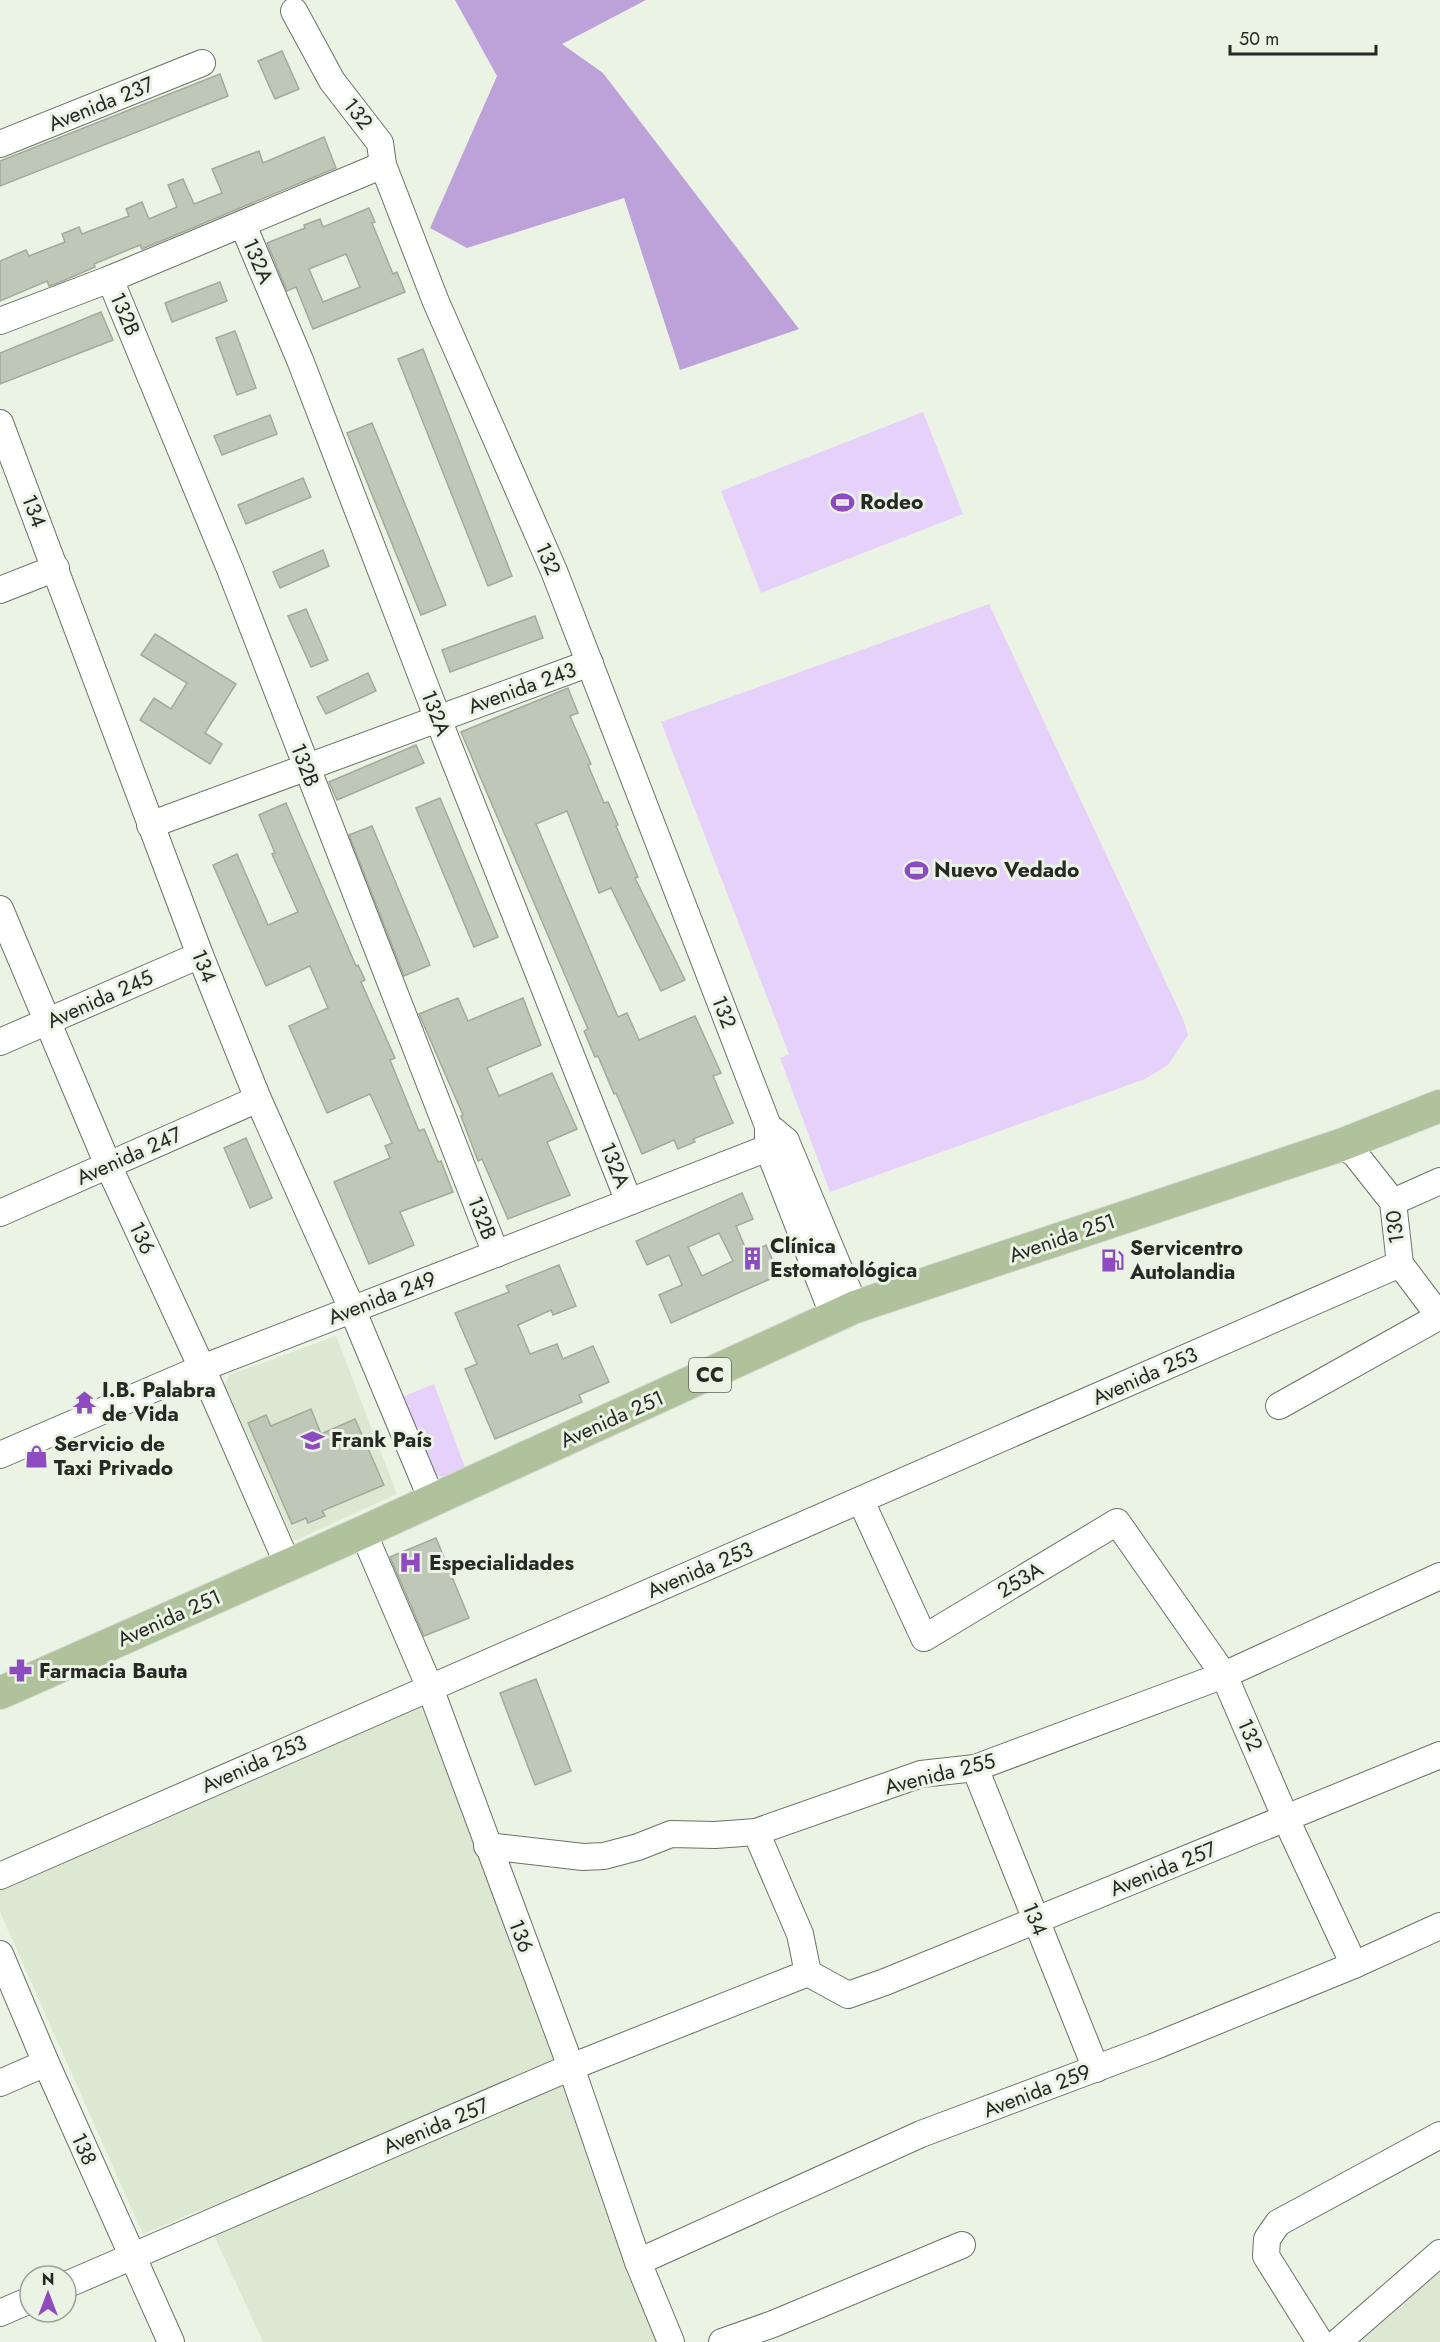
<svg xmlns="http://www.w3.org/2000/svg" width="1440" height="2342" viewBox="0 0 1440 2342" font-family="Jost,sans-serif">
  <rect width="100%" height="100%" fill="#ebf3e4"/>
  <g fill="#dde8d2">
    <path d="M336,1336L397,1494L294,1541L225,1385L229,1375Z"/>
    <path d="M417,1697L591,2134L671,2342H263L202,2209L143,2234L0,1912V1878Z"/>
    <path d="M1440,2264V2342H1354Z"/>
  </g>
  <g fill="#e6d1fb">
    <path d="M923,412L963,514L761,593L721,491Z"/>
    <path d="M989,604L1183,1019L1188,1035L1168,1065L1145,1079L830,1192L780,1058L789,1054L661,722Z"/>
    <path d="M434,1384L466,1470L451,1476H438L427,1462L402,1397Z"/>
  </g>
  <path fill="#bda1d9" d="M455,0H646L562,44L603,73L799,329L680,370L624,198L467,248L430,228L497,76Z"/>
  <g fill="#bfc7b8" stroke="#a2aa9c" stroke-width="1.5" fill-rule="evenodd">
    <path d="M282,51L299,89L275,99L258,61Z"/>
    <path d="M220,74L228,96L0,186V161Z"/>
    <path d="M324,137L336,168L142,249L140,245L94,264L95,267L58,283L49,286L47,281L0,301V261L26,250L29,256L65,242L62,234L79,227L82,234L129,216L126,209L142,202L149,219L177,207L168,185L183,179L194,204L222,193L212,169L259,151L263,163Z"/>
    <path d="M369,208L375,222L372,223L393,274L397,272L405,292L313,329L296,287L287,291L267,243L305,228L304,225L320,219L323,227ZM346,254L360,287L323,302L309,269Z"/>
    <path d="M220,282L227,301L172,322L165,303Z"/>
    <path d="M101,312L113,340L0,384V353Z"/>
    <path d="M235,331L256,388L237,395L216,338Z"/>
    <path d="M423,349L512,576L488,586L398,359Z"/>
    <path d="M270,415L277,434L222,455L214,436Z"/>
    <path d="M372,423L446,605L421,615L347,433Z"/>
    <path d="M303,478L311,497L246,524L238,505Z"/>
    <path d="M323,550L329,566L280,588L273,572Z"/>
    <path d="M306,609L328,660L311,667L288,616Z"/>
    <path d="M535,616L543,638L450,672L442,650Z"/>
    <path d="M155,634L236,684L205,733L222,744L210,764L140,720L154,698L171,709L187,683L141,655Z"/>
    <path d="M368,673L376,691L326,714L317,697Z"/>
    <path d="M568,688L578,713L570,716L591,764L588,765L604,803L608,802L618,825L616,826L638,877L635,878L685,980L661,991L611,888L599,893L567,811L536,824L618,1017L627,1013L639,1040L695,1016L711,1051L721,1073L713,1076L733,1123L693,1139L695,1142L678,1149L674,1140L642,1154L616,1093L614,1094L598,1056L595,1057L584,1031L588,1029L461,732Z"/>
    <path d="M416,745L424,763L337,800L329,782Z"/>
    <path d="M440,798L498,937L474,947L416,808Z"/>
    <path d="M286,803L356,966L358,965L365,980L361,982L395,1058L390,1060L419,1131L424,1129L438,1162L441,1161L453,1192L400,1212L414,1245L369,1264L334,1182L390,1158L385,1146L392,1143L370,1094L327,1113L289,1026L328,1008L310,966L266,986L213,865L237,854L268,925L298,912L272,854L275,853L259,815Z"/>
    <path d="M372,826L430,965L404,976L349,835Z"/>
    <path d="M458,998L468,1021L523,998L541,1045L487,1068L499,1096L552,1073L577,1129L547,1142L570,1195L508,1219L482,1159L478,1161L461,1116L463,1115L419,1014Z"/>
    <path d="M246,1138L272,1198L250,1208L224,1148Z"/>
    <path d="M742,1193L753,1219L736,1226L748,1254L766,1245L779,1275L671,1323L659,1295L682,1285L669,1255L647,1265L636,1241ZM719,1233L733,1261L702,1276L688,1247Z"/>
    <path d="M559,1265L576,1306L553,1315L551,1310L518,1325L530,1354L557,1344L563,1359L593,1346L609,1382L579,1395L582,1402L495,1439L465,1369L477,1364L455,1313L509,1292L506,1286Z"/>
    <path d="M311,1409L321,1434L355,1419L384,1485L322,1511L325,1516L308,1523L306,1518L292,1524L248,1423L266,1415L271,1426Z"/>
    <path d="M436,1538L469,1618L424,1636L390,1557Z"/>
    <path d="M536,1679L571,1771L535,1785L500,1693Z"/>
  </g>
  <g fill="none" stroke-linecap="round" stroke-linejoin="round">
    <defs>
      <g id="minor">
        <path d="M294,11L332,81L380,143L383,165L436,302L554,571L768,1126V1148L834,1317"/>
        <path d="M0,144L202,63"/>
        <path d="M243,225L300,360L438,719L629,1202"/>
        <path d="M110,279L230,569L496,1254"/>
        <path d="M0,321L110,279L383,165"/>
        <path d="M0,423L200,955L258,1099L352,1309L432,1500"/>
        <path d="M0,590L56,568"/>
        <path d="M150,825L590,663"/>
        <path d="M0,909L108,1165L202,1368L288,1565"/>
        <path d="M0,1042L200,955"/>
        <path d="M773,1130L786,1141L855,1307"/>
        <path d="M1341,1145L1355,1154L1393,1202L1400,1264L1440,1317"/>
        <path d="M1393,1202L1440,1181"/>
        <path d="M0,1213L258,1099"/>
        <path d="M1279,1406L1440,1316"/>
        <path d="M0,1455L202,1368L786,1141"/>
        <path d="M861,1501L924,1638L1117,1522L1224,1675L1286,1819L1354,1965"/>
        <path d="M363,1532L430,1688L571,2067L638,2262L671,2342"/>
        <path d="M975,1768L1096,2069"/>
        <path d="M756,1832L800,1934L808,1973L848,1995L885,1982L1440,1755"/>
        <path d="M487,1846L583,1857L604,1856L638,1847L671,1834L715,1835L756,1832L921,1774L975,1768L1224,1675L1440,1576"/>
        <path d="M0,1876L1400,1264"/>
        <path d="M0,1954L46,2063L171,2342"/>
        <path d="M0,2083L46,2063"/>
        <path d="M638,2262L921,2134L1153,2047L1354,1965L1440,1926"/>
        <path d="M66,2285L571,2067L808,1973"/>
        <path d="M0,2313L30,2300"/>
        <path d="M722,2342L773,2324L962,2245"/>
        <path d="M1320,2342L1266,2256L1267,2239L1278,2223L1440,2135"/>
        <path d="M1338,2342L1440,2253"/>
      </g>
      <path id="major" d="M0,1693L363,1532L855,1307L1341,1145L1440,1106"/>
    </defs>
    <use href="#minor" stroke="#6b7265" stroke-width="28"/>
    <use href="#major" stroke="#d4d4d3" stroke-width="34"/>
    <use href="#minor" stroke="#fff" stroke-width="26"/>
    <use href="#major" stroke="#b0c29b" stroke-width="32"/>
  </g>
  <defs>
    <symbol id="stadium-bare" viewBox="-9 -9 18 18"><path d="M0-5a6.5 5 0 1 0 0 10a6.5 5 0 1 0 0-10ZM-3.5-1.8h7v3.6h-7Z" fill="#8d4bbf" stroke="#ebf3e4" stroke-width="2.5" paint-order="stroke"/></symbol>
    <symbol id="building-bare" viewBox="-9 -9 18 18"><path d="M-4-6H4V6H1V3H-1V6H-4ZM-2.5-4.3h1.7v1.8h-1.7ZM.8-4.3h1.7v1.8H.8ZM-2.5-1h1.7V.8h-1.7ZM.8-1h1.7V.8H.8Z" fill="#8d4bbf" stroke="#ebf3e4" stroke-width="2.5" paint-order="stroke"/></symbol>
    <symbol id="fuel-bare" viewBox="-9 -9 18 18"><path d="M-5.5-6h7V0h2V4h1.3V-2.5L3-4.5l.8-.8L6-3V5H2.5V1h-1V6h-7ZM-4.2-4.7v3.2H.2V-4.7Z" fill="#8d4bbf" stroke="#ebf3e4" stroke-width="2.5" paint-order="stroke"/></symbol>
    <symbol id="temple-bare" viewBox="-9 -9 18 18"><path d="M0-6L5-2H3V0L6.5 2.5H4V6H1.5V3h-3V6H-4V2.5H-6.5L-3 0V-2H-5Z" fill="#8d4bbf" stroke="#ebf3e4" stroke-width="2.5" paint-order="stroke"/></symbol>
    <symbol id="school-bare" viewBox="-9 -9 18 18"><path d="M0-5L7-2L0 1L-7-2ZM-4 1L0 2.5L4 1V4Q0 6-4 4Z" fill="#8d4bbf" stroke="#ebf3e4" stroke-width="2.5" paint-order="stroke"/></symbol>
    <symbol id="shop-bare" viewBox="-9 -9 18 18"><path d="M-5-2.5h2.3a2.7 3.5 0 0 1 5.4 0H5L5.5 6h-11ZM-1.5-2.5h3a1.5 2.3 0 0 0-3 0Z" fill="#8d4bbf" stroke="#ebf3e4" stroke-width="2.5" paint-order="stroke"/></symbol>
    <symbol id="hospital-bare" viewBox="-9 -9 18 18"><path d="M-5-5h3v3.5h4V-5h3V5h-3V1.5h-4V5h-3Z" fill="#8d4bbf" stroke="#ebf3e4" stroke-width="2.5" paint-order="stroke"/></symbol>
    <symbol id="pharmacy-bare" viewBox="-9 -9 18 18"><path d="M-2-6h4v4h4v4h-4v4h-4v-4h-4v-4h4Z" fill="#8d4bbf" stroke="#ebf3e4" stroke-width="2.5" paint-order="stroke"/></symbol>
  </defs>
  <g fill-rule="evenodd">
    <use href="#stadium-bare" x="826" y="486" width="33" height="33"/>
    <use href="#stadium-bare" x="900" y="854" width="33" height="33"/>
    <use href="#building-bare" x="736" y="1242" width="33" height="33"/>
    <use href="#fuel-bare" x="1096" y="1244" width="33" height="33"/>
    <use href="#temple-bare" x="68" y="1386" width="33" height="33"/>
    <use href="#school-bare" x="296" y="1424" width="33" height="33"/>
    <use href="#shop-bare" x="20" y="1440" width="33" height="33"/>
    <use href="#hospital-bare" x="394" y="1546" width="33" height="33"/>
    <use href="#pharmacy-bare" x="4" y="1654" width="33" height="33"/>
  </g>
  <g text-anchor="middle" dominant-baseline="central" stroke-width="6" stroke-linejoin="round" paint-order="stroke">
    <rect fill="#ebf3e4" stroke="#61665e" stroke-width="1.5" x="689" y="1358" width="42" height="34" rx="4.5"/>
    <g font-size="20" font-weight="bold" fill="#262924">
      <text x="710" y="1375">CC</text>
    </g>
    <g font-size="21" fill="#262924" stroke="#ebf3e4">
      <text transform="translate(101 104) rotate(-22)">Avenida 237</text>
      <text transform="translate(358 114) rotate(52)">132</text>
      <text transform="translate(258 261) rotate(67)">132A</text>
      <text transform="translate(125 314) rotate(67)">132B</text>
      <text transform="translate(34 511) rotate(69)">134</text>
      <text transform="translate(548 559) rotate(67)">132</text>
      <text transform="translate(522 688) rotate(-20)">Avenida 243</text>
      <text transform="translate(436 713) rotate(69)">132A</text>
      <text transform="translate(305 765) rotate(69)">132B</text>
      <text transform="translate(204 966) rotate(68)">134</text>
      <text transform="translate(100 999) rotate(-24)">Avenida 245</text>
      <text transform="translate(724 1012) rotate(69)">132</text>
      <text transform="translate(129 1156) rotate(-24)">Avenida 247</text>
      <text transform="translate(615 1165) rotate(68)">132A</text>
      <text transform="translate(482 1218) rotate(69)">132B</text>
      <text transform="translate(1395 1227) rotate(-97)">130</text>
      <text transform="translate(142 1238) rotate(65)">136</text>
      <text transform="translate(1062 1238) rotate(-19)">Avenida 251</text>
      <text transform="translate(382 1298) rotate(-21)">Avenida 249</text>
      <text transform="translate(1145 1376) rotate(-24)">Avenida 253</text>
      <text transform="translate(612 1419) rotate(-24)">Avenida 251</text>
      <text transform="translate(700 1570) rotate(-23)">Avenida 253</text>
      <text transform="translate(1020 1580) rotate(-31)">253A</text>
      <text transform="translate(169 1618) rotate(-24)">Avenida 251</text>
      <text transform="translate(1250 1735) rotate(67)">132</text>
      <text transform="translate(254 1764) rotate(-24)">Avenida 253</text>
      <text transform="translate(940 1774) rotate(-14)">Avenida 255</text>
      <text transform="translate(1163 1869) rotate(-22)">Avenida 257</text>
      <text transform="translate(1035 1919) rotate(68)">134</text>
      <text transform="translate(521 1936) rotate(69)">136</text>
      <text transform="translate(1037 2091) rotate(-21)">Avenida 259</text>
      <text transform="translate(436 2126) rotate(-23)">Avenida 257</text>
      <text transform="translate(84 2149) rotate(66)">138</text>
    </g>
    <g font-size="21" font-weight="bold" fill="#262924" stroke="#ebf3e4" text-anchor="start">
      <text x="860" y="502">Rodeo</text>
      <text x="934" y="870">Nuevo Vedado</text>
      <text x="770" y="1246">Clínica<tspan x="770" dy="24">Estomatológica</tspan></text>
      <text x="1130" y="1248">Servicentro<tspan x="1130" dy="24">Autolandia</tspan></text>
      <text x="102" y="1390">I.B. Palabra<tspan x="102" dy="24">de Vida</tspan></text>
      <text x="331" y="1440">Frank País</text>
      <text x="54" y="1444">Servicio de<tspan x="54" dy="24">Taxi Privado</tspan></text>
      <text x="429" y="1563">Especialidades</text>
      <text x="39" y="1671">Farmacia Bauta</text>
    </g>
  </g>
  <g transform="translate(48 2294)"><circle r="28" fill="#ebf3e4" stroke="#9ca297" stroke-width="1.5"/>
  <path d="M0-4.5L10 22L0 15L-10 22Z" fill="#8d4bbf"/>
  <text y="-9" font-size="16" font-weight="bold" text-anchor="middle" fill="#262924">N</text>
  </g>
  <path d="M1230 45v9h146v-9" fill="none" stroke="#262924" stroke-width="3"/>
  <text x="1239" y="45" font-size="18" fill="#262924" stroke="#ebf3e4" stroke-width="4.5" paint-order="stroke">50 m</text>
</svg>
